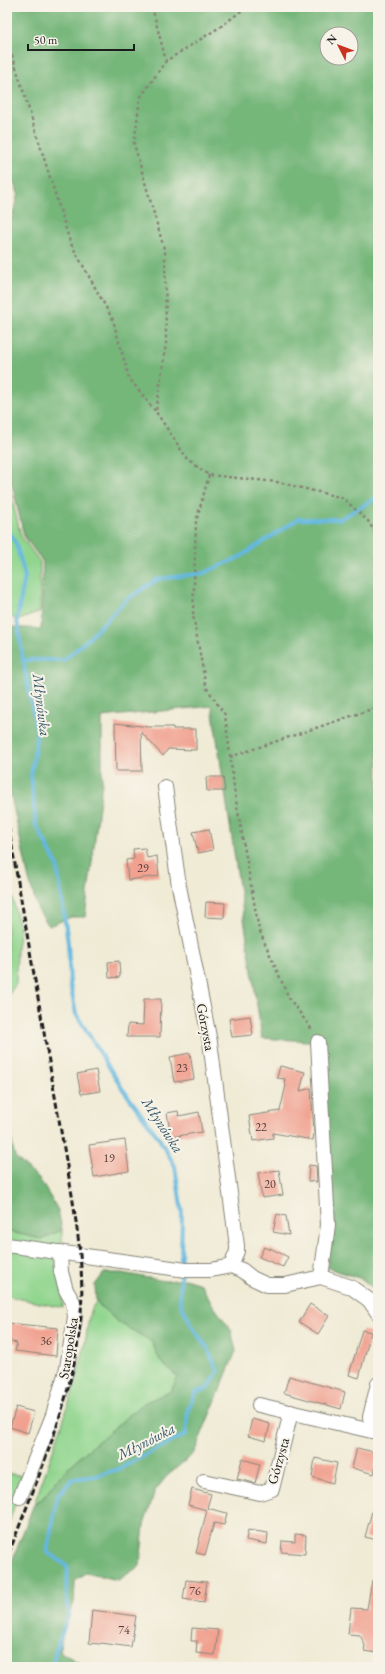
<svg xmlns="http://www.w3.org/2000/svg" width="385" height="1674" viewBox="0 0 385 1674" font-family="'EB Garamond',serif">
  <rect width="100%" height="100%" fill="#f7f3e8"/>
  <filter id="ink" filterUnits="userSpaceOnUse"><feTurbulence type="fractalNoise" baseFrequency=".025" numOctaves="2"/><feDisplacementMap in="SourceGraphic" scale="8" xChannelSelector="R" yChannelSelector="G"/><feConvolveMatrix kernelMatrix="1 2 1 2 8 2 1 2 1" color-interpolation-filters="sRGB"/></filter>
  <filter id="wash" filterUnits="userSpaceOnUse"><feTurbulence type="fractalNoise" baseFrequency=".012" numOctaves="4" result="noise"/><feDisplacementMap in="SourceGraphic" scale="16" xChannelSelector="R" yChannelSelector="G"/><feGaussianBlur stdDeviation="0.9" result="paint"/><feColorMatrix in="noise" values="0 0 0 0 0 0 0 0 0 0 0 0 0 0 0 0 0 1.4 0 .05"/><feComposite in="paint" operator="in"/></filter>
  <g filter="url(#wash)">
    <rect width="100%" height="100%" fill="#f0ebd5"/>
    <g fill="#90d58e" stroke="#567855">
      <path d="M7,478L21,536L40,562V612L16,621L7,612Z"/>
      <path d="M7,875L20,929L17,948L16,984L7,997Z"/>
      <path d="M62,1230L63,1308L7,1296V1231L41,1239Z"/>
      <path d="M96,1302L118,1322L151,1341L161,1362L178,1377L171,1392L144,1403L83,1454L61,1475L43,1498L34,1504C53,1451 73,1398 85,1343C88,1330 87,1312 96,1302Z"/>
      <path d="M7,1473L24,1476L7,1529Z"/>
    </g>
    <g fill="#74b679" stroke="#48694a" fill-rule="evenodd">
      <path d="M7,7H378V1293L362,1279L328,1268L322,1042L262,1038L212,706L102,717V783L85,917H71L49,926L38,910L29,880L7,777V623L10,627L41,629L43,562L24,536L7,463V238L18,193L7,166ZM327,34H351V58H327Z"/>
      <path d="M7,1119L15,1157L40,1180L58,1210L62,1230L41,1239L7,1231Z"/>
      <path d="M104,1273H122L165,1281L185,1279L201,1284L210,1301L231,1330L236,1351L194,1453L166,1477L155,1491L144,1525L140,1566L118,1580L85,1573L75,1581L74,1603L65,1624L59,1651L86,1667H7V1574L34,1504L43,1498L61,1475L83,1454L144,1403L171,1391L178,1377L161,1362L151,1341L118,1322L96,1302L95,1285Z"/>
    </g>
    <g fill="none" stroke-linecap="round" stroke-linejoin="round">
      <g stroke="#63b8df" stroke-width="4">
        <path d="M7,528L16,544L25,576L17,619L23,660L37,733L31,776L36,825L57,865L68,943L70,984L76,1014L122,1088L158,1137L175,1166L182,1213L180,1302L193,1328L208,1349L218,1372L207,1389L196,1392L188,1409L186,1434L119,1469L95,1476L73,1479L58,1494L47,1552L63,1563L68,1568L66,1592L69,1613L55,1653L53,1665L50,1667"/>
        <path d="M23,660H64L89,638L126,600L158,579L204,573L240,557L298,519H340L378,497"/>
      </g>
    </g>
    <g id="blocks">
      <g fill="#f1a190">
        <path d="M115,723L150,727H173V729H196V750L168,749L163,756L141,732L142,771H116Z"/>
        <path d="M206,777H223L225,791H207Z"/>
        <path d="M209,829L213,850L198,853L193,832Z"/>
        <path d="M145,848L147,858L157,856L159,876L128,880L126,860L134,859L133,849Z"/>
        <path d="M206,902L225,903L224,918L205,917Z"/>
        <path d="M119,961L120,977L109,978L108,962Z"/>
        <path d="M144,999H161L160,1037H127L128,1024L143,1025Z"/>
        <path d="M250,1016L253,1035L232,1037L229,1019Z"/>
        <path d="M190,1053L194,1079L174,1082L170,1057Z"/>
        <path d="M280,1066L305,1072L300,1091L311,1088L314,1133L313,1140L273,1133V1138L253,1141L249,1116L280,1111L286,1085L284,1084L285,1079L277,1078Z"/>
        <path d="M96,1070L100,1091L81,1094L77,1074Z"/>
        <path d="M178,1111L179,1116L199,1112L202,1132L171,1137L167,1113Z"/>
        <path d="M125,1140L129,1171L94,1177L89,1145Z"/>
        <path d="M309,1165L316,1166L317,1182L308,1181Z"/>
        <path d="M279,1170L283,1195L262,1198L258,1173Z"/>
        <path d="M277,1214L286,1216L289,1235L273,1232Z"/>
        <path d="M264,1247L270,1250V1248L288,1257L283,1267L259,1257Z"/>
        <path d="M310,1304L329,1316L318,1334L299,1322Z"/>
        <path d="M7,1323L58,1328L56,1356L15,1351L17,1343L7,1341Z"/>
        <path d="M362,1330L371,1332L359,1378L349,1375Z"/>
        <path d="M289,1376L345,1392L341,1409L284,1393Z"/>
        <path d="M16,1407L34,1412L28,1433L10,1427Z"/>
        <path d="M252,1419L270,1424L266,1441L248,1436Z"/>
        <path d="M357,1448L378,1453L374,1474L352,1468Z"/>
        <path d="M315,1458L337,1463L333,1483L312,1477Z"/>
        <path d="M242,1459L260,1464L255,1483L237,1479Z"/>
        <path d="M192,1489L211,1494L207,1508L227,1513L224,1525L214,1523L205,1555L196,1553L207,1510L188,1505Z"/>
        <path d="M374,1504H378V1540L365,1537Z"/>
        <path d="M248,1530L268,1533L267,1544L246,1540Z"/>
        <path d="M295,1534L306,1535L305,1554L281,1552L282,1541L295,1542Z"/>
        <path d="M186,1580L207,1582L204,1602L183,1599Z"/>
        <path d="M372,1580L378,1581V1653L364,1651L365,1645L360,1635L348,1634L351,1608L367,1609Z"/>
        <path d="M92,1610L136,1616L131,1647L101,1643L100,1644L89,1643Z"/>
        <path d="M192,1628L218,1630L215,1655L196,1653L197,1641H191Z"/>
      </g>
    </g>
  </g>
  <g filter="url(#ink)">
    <use href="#blocks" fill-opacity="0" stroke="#868478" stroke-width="1"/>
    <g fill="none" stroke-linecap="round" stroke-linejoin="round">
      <defs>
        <g id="minor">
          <path d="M165,787L179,886L210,1042L237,1246V1251L231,1266"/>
          <path d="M318,1042L328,1225L321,1277"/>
          <path d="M7,1245L186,1270H211L231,1266L242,1270L252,1278L267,1285H285L321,1277L351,1287L369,1300L378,1313"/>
          <path d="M378,1384L370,1417L371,1426L378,1433"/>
          <path d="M259,1405L376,1432"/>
          <path d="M204,1481L260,1493L272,1489L291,1412"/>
          <path d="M20,1497L53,1415L67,1368L75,1317L73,1302L66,1290L61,1272L60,1252"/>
        </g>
      </defs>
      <use href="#minor" stroke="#868478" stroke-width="16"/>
      <g stroke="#868478" stroke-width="2.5" stroke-dasharray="3 3" stroke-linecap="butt">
        <path d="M152,7L166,61"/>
        <path d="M246,7L223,25L166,61L140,98L134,144L165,252L166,343L156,412L188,460L209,475L277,482L343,498L368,521L378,537"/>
        <path d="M7,44L13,58L70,242L113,320L129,378L156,412"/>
        <path d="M209,475L196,522L193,615L206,687L225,715L235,795L259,930L289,998L313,1031"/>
        <path d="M230,757L378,707"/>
      </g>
      <use href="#minor" stroke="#fff" stroke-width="14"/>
      <path stroke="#1c1c1c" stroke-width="3" stroke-dasharray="6 3" stroke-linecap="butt" d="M7,818L72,1195C78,1234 84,1273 81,1312C76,1395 36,1481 7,1558"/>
    </g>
  </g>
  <g text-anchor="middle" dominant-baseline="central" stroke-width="4" stroke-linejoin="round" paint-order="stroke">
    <g font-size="12" fill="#513d39">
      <text x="143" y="868">29</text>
      <text x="182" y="1068">23</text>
      <text x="261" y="1127">22</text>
      <text x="109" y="1158">19</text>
      <text x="270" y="1184">20</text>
      <text x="46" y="1341">36</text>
      <text x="195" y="1591">76</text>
      <text x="124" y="1630">74</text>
    </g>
    <g font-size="14" fill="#1c1c1c" stroke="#f7f3e8">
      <text transform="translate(206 1027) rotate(79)">Górzysta</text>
      <text transform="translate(68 1348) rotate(-81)">Staropolska</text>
      <text transform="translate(278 1461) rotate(-74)">Górzysta</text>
    </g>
    <g font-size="15" font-style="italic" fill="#385a6a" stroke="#f7f3e8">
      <text transform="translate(42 705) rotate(83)">Młynówka</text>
      <text transform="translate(163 1125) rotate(57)">Młynówka</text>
      <text transform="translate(146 1441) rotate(-27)">Młynówka</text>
    </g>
  </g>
  <rect width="385" height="1674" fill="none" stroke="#f7f3e8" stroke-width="24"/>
  <g transform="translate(339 46) rotate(312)"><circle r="19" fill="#f7f3e8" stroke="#9f9d96"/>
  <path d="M0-3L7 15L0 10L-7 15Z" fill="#c8321e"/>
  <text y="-6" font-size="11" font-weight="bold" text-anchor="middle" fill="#1c1c1c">N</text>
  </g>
  <path d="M28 44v6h106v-6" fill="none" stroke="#1c1c1c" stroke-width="2"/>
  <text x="34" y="44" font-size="12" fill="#1c1c1c" stroke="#f7f3e8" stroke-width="3" paint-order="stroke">50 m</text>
</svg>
